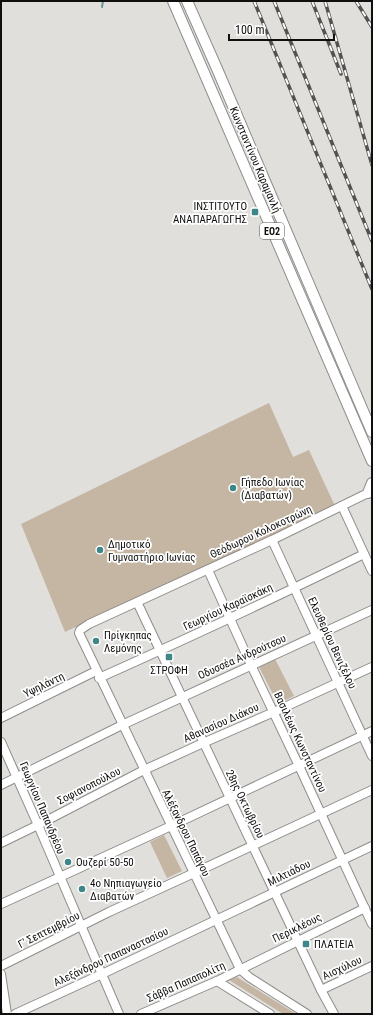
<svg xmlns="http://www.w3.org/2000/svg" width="373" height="1015" viewBox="0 0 373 1015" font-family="'Roboto Condensed',sans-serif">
  <rect width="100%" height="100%" fill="#e1dfdc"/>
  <g fill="#c4b6a3">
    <path d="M269,403L293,457L309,450L335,506L181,577L65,632L21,524Z"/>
    <path d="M275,659L294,696L278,704L259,667Z"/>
    <path d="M164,835L182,871L167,878L150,842Z"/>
    <path d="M237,977L296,1014H283L229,980Z"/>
  </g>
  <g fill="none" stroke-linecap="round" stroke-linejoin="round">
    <path stroke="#689697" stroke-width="2" d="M102,7L103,1"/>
    <defs>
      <g id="minor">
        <path d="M342,506L372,571"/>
        <path d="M272,540L372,756"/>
        <path d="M208,570L251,665L299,766L372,924"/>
        <path d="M137,602L321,990L334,1014"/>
        <path d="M99,678C188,638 277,597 364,554"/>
        <path d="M1,718L96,671"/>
        <path d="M1,742L38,825L119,1014"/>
        <path d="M1,785L122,725L372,610"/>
        <path d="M1,843L38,825L144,770L203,743L274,712L372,667"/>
        <path d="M1,904L171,826L372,731"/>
        <path d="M1,966L109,912L194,873L372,790"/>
        <path d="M1,974L7,1014"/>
        <path d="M217,981L270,1014"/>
        <path d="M321,990L372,966"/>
        <path d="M15,1014L102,974L372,846"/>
        <path d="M141,1014L217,981L365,908"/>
        <path d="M307,1014L249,977L240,969L79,633L80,630L89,624L272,540L372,491"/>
      </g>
      <g id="major">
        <path d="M173,1L372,461"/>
        <path d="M187,1L218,71L372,432"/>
        <path d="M368,493L372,483"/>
      </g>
    </defs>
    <use href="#minor" stroke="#8f8d8a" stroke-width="10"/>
    <use href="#major" stroke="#8f8d8a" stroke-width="12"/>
    <use href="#minor" stroke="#fff" stroke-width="8"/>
    <use href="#major" stroke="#fff" stroke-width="10"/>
    <defs>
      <g id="rail">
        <path d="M254,1L372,289"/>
        <path d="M274,1L372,241"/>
        <path d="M312,1L341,74"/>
        <path d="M325,1L372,165"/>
        <path d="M356,1L372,27"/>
      </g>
    </defs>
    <use href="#rail" stroke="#525250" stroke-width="3.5"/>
    <use href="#rail" stroke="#fff" stroke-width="2" stroke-dasharray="6" stroke-linecap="butt"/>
  </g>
  <g fill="#3e8687" stroke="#fff" stroke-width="1.5">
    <rect x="251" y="208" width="8" height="8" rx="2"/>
    <circle cx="233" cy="488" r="4"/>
    <circle cx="100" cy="550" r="4"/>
    <circle cx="96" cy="641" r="4"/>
    <rect x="165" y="653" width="8" height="8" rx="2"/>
    <circle cx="68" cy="862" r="4"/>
    <circle cx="82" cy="889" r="4"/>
    <rect x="302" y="940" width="8" height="8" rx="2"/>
  </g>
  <g text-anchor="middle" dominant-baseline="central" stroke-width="3.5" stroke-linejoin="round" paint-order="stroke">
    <rect fill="#fff" stroke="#575756" stroke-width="1" x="260" y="223" width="24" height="16" rx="3"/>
    <g font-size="10" font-weight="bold" fill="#0f0f0e">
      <text x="272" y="231">ΕΟ2</text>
    </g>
    <g font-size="11" fill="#0f0f0e" stroke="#fff">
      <text transform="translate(255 160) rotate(67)">Κωνσταντίνου Καραμανλή</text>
      <text transform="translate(261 532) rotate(-25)">Θεόδωρου Κολοκοτρώνη</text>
      <text transform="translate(228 607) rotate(-25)">Γεωργίου Καραϊσκάκη</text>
      <text transform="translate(332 643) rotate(65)">Ελευθερίου Βενιζέλου</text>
      <text transform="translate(242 657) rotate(-24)">Οδυσσέα Ανδρούτσου</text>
      <text transform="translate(44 685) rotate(-26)">Υψηλάντη</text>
      <text transform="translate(221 723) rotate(-24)">Αθανασίου Διάκου</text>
      <text transform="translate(300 742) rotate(65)">Βασιλέως Κωνσταντίνου</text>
      <text transform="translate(89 786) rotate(-27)">Σοφιανοπούλου</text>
      <text transform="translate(245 804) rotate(64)">28ης Οκτωβρίου</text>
      <text transform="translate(42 808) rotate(67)">Γεωργίου Παπανδρέου</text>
      <text transform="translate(186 833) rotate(64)">Αλέξανδρου Παπάγου</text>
      <text transform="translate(289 873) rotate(-26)">Μιλτιάδου</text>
      <text transform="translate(297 928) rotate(-26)">Περικλέους</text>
      <text transform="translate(49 930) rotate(-27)">Γ' Σεπτεμβρίου</text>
      <text transform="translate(111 957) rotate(-25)">Αλεξάνδρου Παπαναστασίου</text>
      <text transform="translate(342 968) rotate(-25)">Αισχύλου</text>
      <text transform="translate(186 982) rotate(-24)">Σάββα Παπαπολίτη</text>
    </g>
    <g font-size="11" fill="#0f0f0e" stroke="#fff" text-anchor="start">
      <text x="247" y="206" text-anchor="end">ΙΝΣΤΙΤΟΥΤΟ<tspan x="247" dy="13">ΑΝΑΠΑΡΑΓΩΓΗΣ</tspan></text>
      <text x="241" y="482">Γήπεδο Ιωνίας<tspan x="241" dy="13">(Διαβατών)</tspan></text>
      <text x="108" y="544">Δημοτικό<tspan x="108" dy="13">Γυμναστήριο Ιωνίας</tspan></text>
      <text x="104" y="635">Πρίγκηπας<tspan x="104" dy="13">Λεμόνης</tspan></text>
      <text x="169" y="670" text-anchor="middle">ΣΤΡΟΦΗ</text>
      <text x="76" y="862">Ουζερί 50-50</text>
      <text x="90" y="883">4ο Νηπιαγωγείο<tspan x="90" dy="13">Διαβατών</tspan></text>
      <text x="314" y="944">ΠΛΑΤΕΙΑ</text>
    </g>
  </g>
  <rect width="373" height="1015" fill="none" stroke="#0f0f0e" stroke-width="4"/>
  <path d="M229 34v6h105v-6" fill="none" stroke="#0f0f0e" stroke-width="2"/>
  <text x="235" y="34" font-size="12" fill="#0f0f0e" stroke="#ffffff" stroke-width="3" paint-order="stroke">100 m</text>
</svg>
